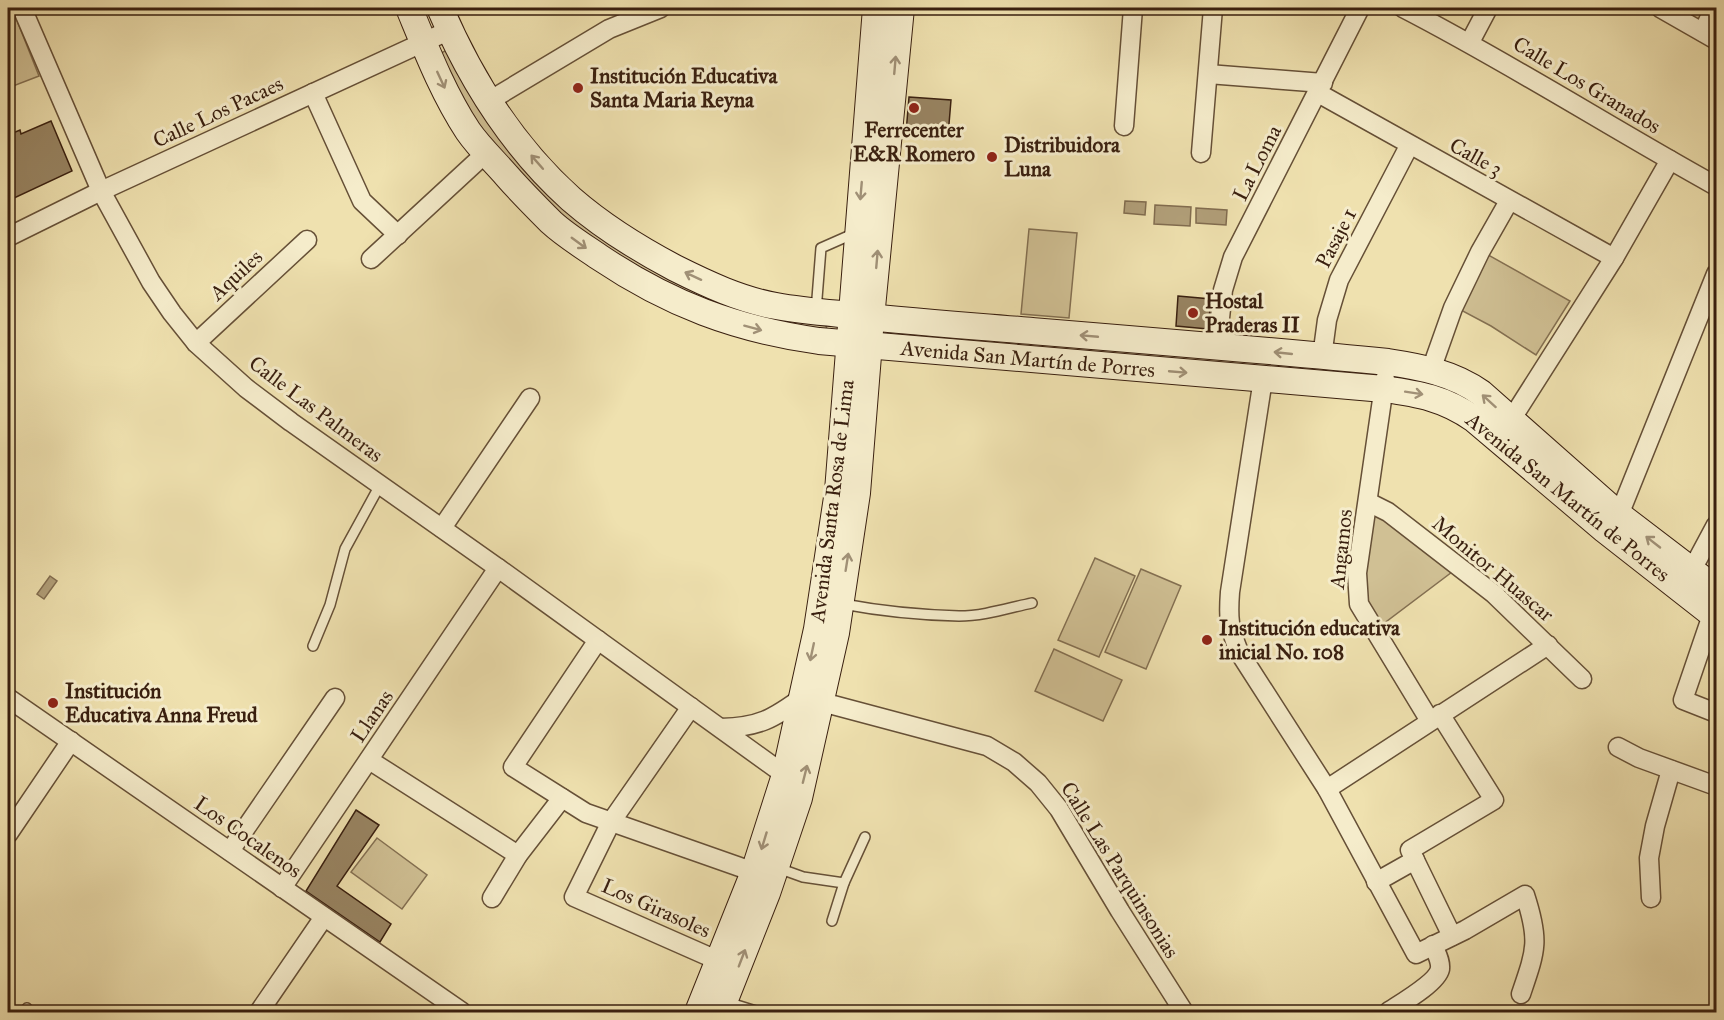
<svg xmlns="http://www.w3.org/2000/svg" width="1724" height="1020" viewBox="0 0 1724 1020" font-family="'IM FELL Great Primer',serif">
  <rect width="100%" height="100%" fill="#efe1af"/>
  <filter id="stains"><feTurbulence type="fractalNoise" baseFrequency=".00333" numOctaves="4"/><feColorMatrix values="0 0 0 0 .2 0 0 0 0 .09 0 0 0 0 .02 0 0 0 .5 -.17"/></filter>
  <radialGradient id="worn" r=".72"><stop offset=".6" stop-color="#630" stop-opacity="0"/><stop offset="1" stop-color="#630" stop-opacity=".3"/></radialGradient>
  <g fill="#d0c094" stroke="#847052" stroke-width="1.5">
    <path d="M1673,8H1710L1704,25Z"/>
    <path d="M14,13L39,76L8,88V15Z"/>
    <path d="M451,48L629,252L825,323L827,329L824,338L666,292L551,209L477,124L439,54Z"/>
    <path d="M1029,229L1077,233L1069,318L1021,314Z"/>
    <path d="M1483,252L1570,301L1536,355L1491,326L1457,308Z"/>
    <path d="M900,329L1370,370L1369,380L899,344Z"/>
    <path d="M1376,514L1382,515L1452,572L1379,627L1362,588L1372,519Z"/>
    <path d="M1095,558L1135,576L1099,657L1058,640Z"/>
    <path d="M1141,569L1181,586L1146,669L1105,652Z"/>
    <path d="M1054,649L1122,680L1103,721L1035,691Z"/>
    <path d="M377,838L427,875L402,909L351,872Z"/>
  </g>
  <g fill="#b19f79" stroke="#816c4f" stroke-width="1.5">
    <path d="M1125,201L1146,202L1145,215L1124,213Z"/>
    <path d="M1155,205L1191,207L1190,226L1154,224Z"/>
    <path d="M1196,208L1227,210L1226,225L1196,223Z"/>
    <path d="M50,576L57,581L44,599L37,594Z"/>
  </g>
  <g fill="#988462" stroke="#391f0f" stroke-width="1.5">
    <path d="M909,97L951,100L948,136L906,133Z"/>
    <path d="M51,121L72,171L12,199L8,189V135L20,130L21,134Z"/>
    <path d="M1178,296L1211,299L1208,329L1176,326Z"/>
    <path d="M356,810L379,825L337,886L391,924L380,942L306,891Z"/>
  </g>
  <g fill="none" stroke-linecap="round" stroke-linejoin="round">
    <defs>
      <g id="lane">
        <path d="M816,311L821,248L855,233"/>
        <path d="M843,604C880,611 921,615 959,616C984,616 1008,608 1032,603"/>
        <path d="M313,646L330,605L345,549L380,485"/>
        <path d="M778,868L803,877L844,883L865,837"/>
        <path d="M832,921L844,883"/>
        <path d="M727,1002L759,1012"/>
        <path d="M24,1012L27,1008"/>
      </g>
      <g id="street">
        <path d="M22,8L101,191L151,282L172,313L196,343L246,388L291,422L498,568L785,775"/>
        <path d="M1403,8C1510,63 1611,128 1716,186"/>
        <path d="M1660,8L1716,40"/>
        <path d="M1703,32L1714,8"/>
        <path d="M1470,42L1488,8"/>
        <path d="M1208,74L1323,83"/>
        <path d="M313,93L362,201L398,235"/>
        <path d="M1318,93L1614,258"/>
        <path d="M489,101L609,29L661,8"/>
        <path d="M1124,126L1133,8"/>
        <path d="M1201,153L1213,8"/>
        <path d="M8,237L101,191L450,30"/>
        <path d="M371,259L487,152"/>
        <path d="M196,343L307,240"/>
        <path d="M1217,346L1223,290L1233,257L1360,8"/>
        <path d="M1322,357L1327,320L1339,280L1409,146"/>
        <path d="M1431,370L1453,308L1480,252L1509,201"/>
        <path d="M1263,379L1230,592C1228,619 1229,627 1239,652L1327,789L1416,954L1465,930L1525,895C1540,941 1536,950 1521,994"/>
        <path d="M1385,379L1357,573L1359,604L1430,721"/>
        <path d="M1511,420L1614,258L1670,160"/>
        <path d="M1368,502L1388,512L1494,594L1582,679"/>
        <path d="M1619,515L1716,274"/>
        <path d="M442,528L530,398"/>
        <path d="M1686,581L1716,525"/>
        <path d="M1712,615L1683,700L1716,713"/>
        <path d="M598,640L513,767L586,813L754,872"/>
        <path d="M8,698L462,1012"/>
        <path d="M691,707L611,822L574,897L719,961"/>
        <path d="M1440,714L1494,800L1410,850L1452,936"/>
        <path d="M721,728C759,727 773,719 803,697L987,746L1014,762L1038,783L1059,809L1120,911L1184,1012"/>
        <path d="M1618,747L1639,758L1716,786"/>
        <path d="M369,760L518,855"/>
        <path d="M1327,789L1548,645"/>
        <path d="M8,834L71,741"/>
        <path d="M230,851L335,698"/>
        <path d="M1376,882L1415,860"/>
        <path d="M282,888L498,568"/>
        <path d="M492,898L518,855L562,798"/>
        <path d="M1651,898L1649,858L1655,826L1671,770"/>
        <path d="M259,1012L324,917"/>
        <path d="M1388,1012C1400,1004 1437,983 1440,969C1441,960 1436,953 1433,945"/>
      </g>
      <g id="secondary">
        <path d="M409,8C426,49 443,93 468,131C479,147 494,161 507,176C521,192 536,207 551,222C565,235 583,246 599,257C669,304 735,329 819,341L1384,389C1419,394 1444,398 1474,419L1605,530L1716,617"/>
        <path d="M440,8C470,78 513,147 571,199C602,226 639,249 675,268C707,284 741,300 776,306C798,310 820,312 841,314C900,321 960,325 1020,330C1142,340 1265,350 1388,362C1421,367 1453,373 1481,393L1619,515L1716,589"/>
        <path d="M698,1012L754,872L785,775L817,629L838,491L876,8"/>
        <path d="M720,1012L767,893L799,798L836,633L857,493L871,318L901,8"/>
      </g>
    </defs>
    <use href="#lane" stroke="#665037" stroke-width="12"/>
    <use href="#street" stroke="#665037" stroke-width="21"/>
    <use href="#secondary" stroke="#391f0f" stroke-width="28"/>
    <use href="#lane" stroke="#f5eccb" stroke-width="9"/>
    <use href="#street" stroke="#f5eccb" stroke-width="18"/>
    <use href="#secondary" stroke="#f5eccb" stroke-width="26"/>
  </g>
  <defs><path id="oneway-shaft" d="M-6 0H5M1.5-3L5.5 0L1.5 3" fill="none" stroke-width="1.6" stroke-linecap="round" stroke-linejoin="round" transform="scale(1.5)"/></defs>
  <g stroke="#a09076">
    <use href="#oneway-shaft" transform="translate(895 65) rotate(-85)"/>
    <use href="#oneway-shaft" transform="translate(441 80) rotate(65)"/>
    <use href="#oneway-shaft" transform="translate(537 162) rotate(-131)"/>
    <use href="#oneway-shaft" transform="translate(861 191) rotate(95)"/>
    <use href="#oneway-shaft" transform="translate(579 243) rotate(36)"/>
    <use href="#oneway-shaft" transform="translate(877 259) rotate(-85)"/>
    <use href="#oneway-shaft" transform="translate(693 276) rotate(-155)"/>
    <use href="#oneway-shaft" transform="translate(753 328) rotate(15)"/>
    <use href="#oneway-shaft" transform="translate(1089 336) rotate(-175)"/>
    <use href="#oneway-shaft" transform="translate(1283 353) rotate(-174)"/>
    <use href="#oneway-shaft" transform="translate(1178 372) rotate(5)"/>
    <use href="#oneway-shaft" transform="translate(1414 393) rotate(9)"/>
    <use href="#oneway-shaft" transform="translate(1489 401) rotate(-138)"/>
    <use href="#oneway-shaft" transform="translate(1653 542) rotate(-142)"/>
    <use href="#oneway-shaft" transform="translate(847 562) rotate(-81)"/>
    <use href="#oneway-shaft" transform="translate(812 652) rotate(102)"/>
    <use href="#oneway-shaft" transform="translate(805 774) rotate(-76)"/>
    <use href="#oneway-shaft" transform="translate(764 841) rotate(107)"/>
    <use href="#oneway-shaft" transform="translate(742 958) rotate(-69)"/>
  </g>
  <g fill="#8f2418" stroke="#f5eccb" stroke-width="2">
    <circle cx="578" cy="88" r="6"/>
    <circle cx="914" cy="108" r="6"/>
    <circle cx="992" cy="157" r="6"/>
    <circle cx="1193" cy="313" r="6"/>
    <circle cx="1207" cy="640" r="6"/>
    <circle cx="53" cy="703" r="6"/>
  </g>
  <g text-anchor="middle" dominant-baseline="central" stroke-width="6" stroke-linejoin="round" paint-order="stroke">
    <g font-size="21" font-weight="bold" fill="#391f0f" stroke="#f5eccb" text-anchor="start">
      <text x="590" y="76">Institución Educativa<tspan x="590" dy="24">Santa Maria Reyna</tspan></text>
      <text x="914" y="130" text-anchor="middle">Ferrecenter<tspan x="914" dy="24">E&amp;R Romero</tspan></text>
      <text x="1004" y="145">Distribuidora<tspan x="1004" dy="24">Luna</tspan></text>
      <text x="1205" y="301">Hostal<tspan x="1205" dy="24">Praderas II</tspan></text>
      <text x="1219" y="628">Institución educativa<tspan x="1219" dy="24">inicial No. 108</tspan></text>
      <text x="65" y="691">Institución<tspan x="65" dy="24">Educativa Anna Freud</tspan></text>
    </g>
    <g font-size="21" fill="#391f0f" stroke="#f5eccb">
      <text transform="translate(1587 85) rotate(31)">Calle Los Granados</text>
      <text transform="translate(218 112) rotate(-25)">Calle Los Pacaes</text>
      <text transform="translate(1476 157) rotate(29)">Calle 3</text>
      <text transform="translate(1257 163) rotate(-63)">La Loma</text>
      <text transform="translate(1336 238) rotate(-63)">Pasaje 1</text>
      <text transform="translate(236 275) rotate(-43)">Aquiles</text>
      <text transform="translate(1028 359) rotate(5)">Avenida San Martín de Porres</text>
      <text transform="translate(316 409) rotate(37)">Calle Las Palmeras</text>
      <text transform="translate(1568 497) rotate(39)">Avenida San Martín de Porres</text>
      <text transform="translate(832 501) rotate(-83)">Avenida Santa Rosa de Lima</text>
      <text transform="translate(1341 549) rotate(-84)">Angamos</text>
      <text transform="translate(1493 569) rotate(40)">Monitor Huascar</text>
      <text transform="translate(372 716) rotate(-56)">Llanas</text>
      <text transform="translate(248 837) rotate(35)">Los Cocalenos</text>
      <text transform="translate(1120 870) rotate(58)">Calle Las Parquinsonias</text>
      <text transform="translate(656 908) rotate(24)">Los Girasoles</text>
    </g>
  </g>
  <rect width="1724" height="1020" fill="none" stroke="#efe1af" stroke-width="30"/>
  <rect x="9" y="9" width="1706" height="1002" fill="none" stroke="#391f0f" stroke-width="3"/>
  <rect x="15" y="15" width="1694" height="990" fill="none" stroke="#391f0f" stroke-width="1.5"/>
  <rect width="100%" height="100%" filter="url(#stains)"/>
  <rect width="100%" height="100%" fill="url(#worn)"/>
</svg>
